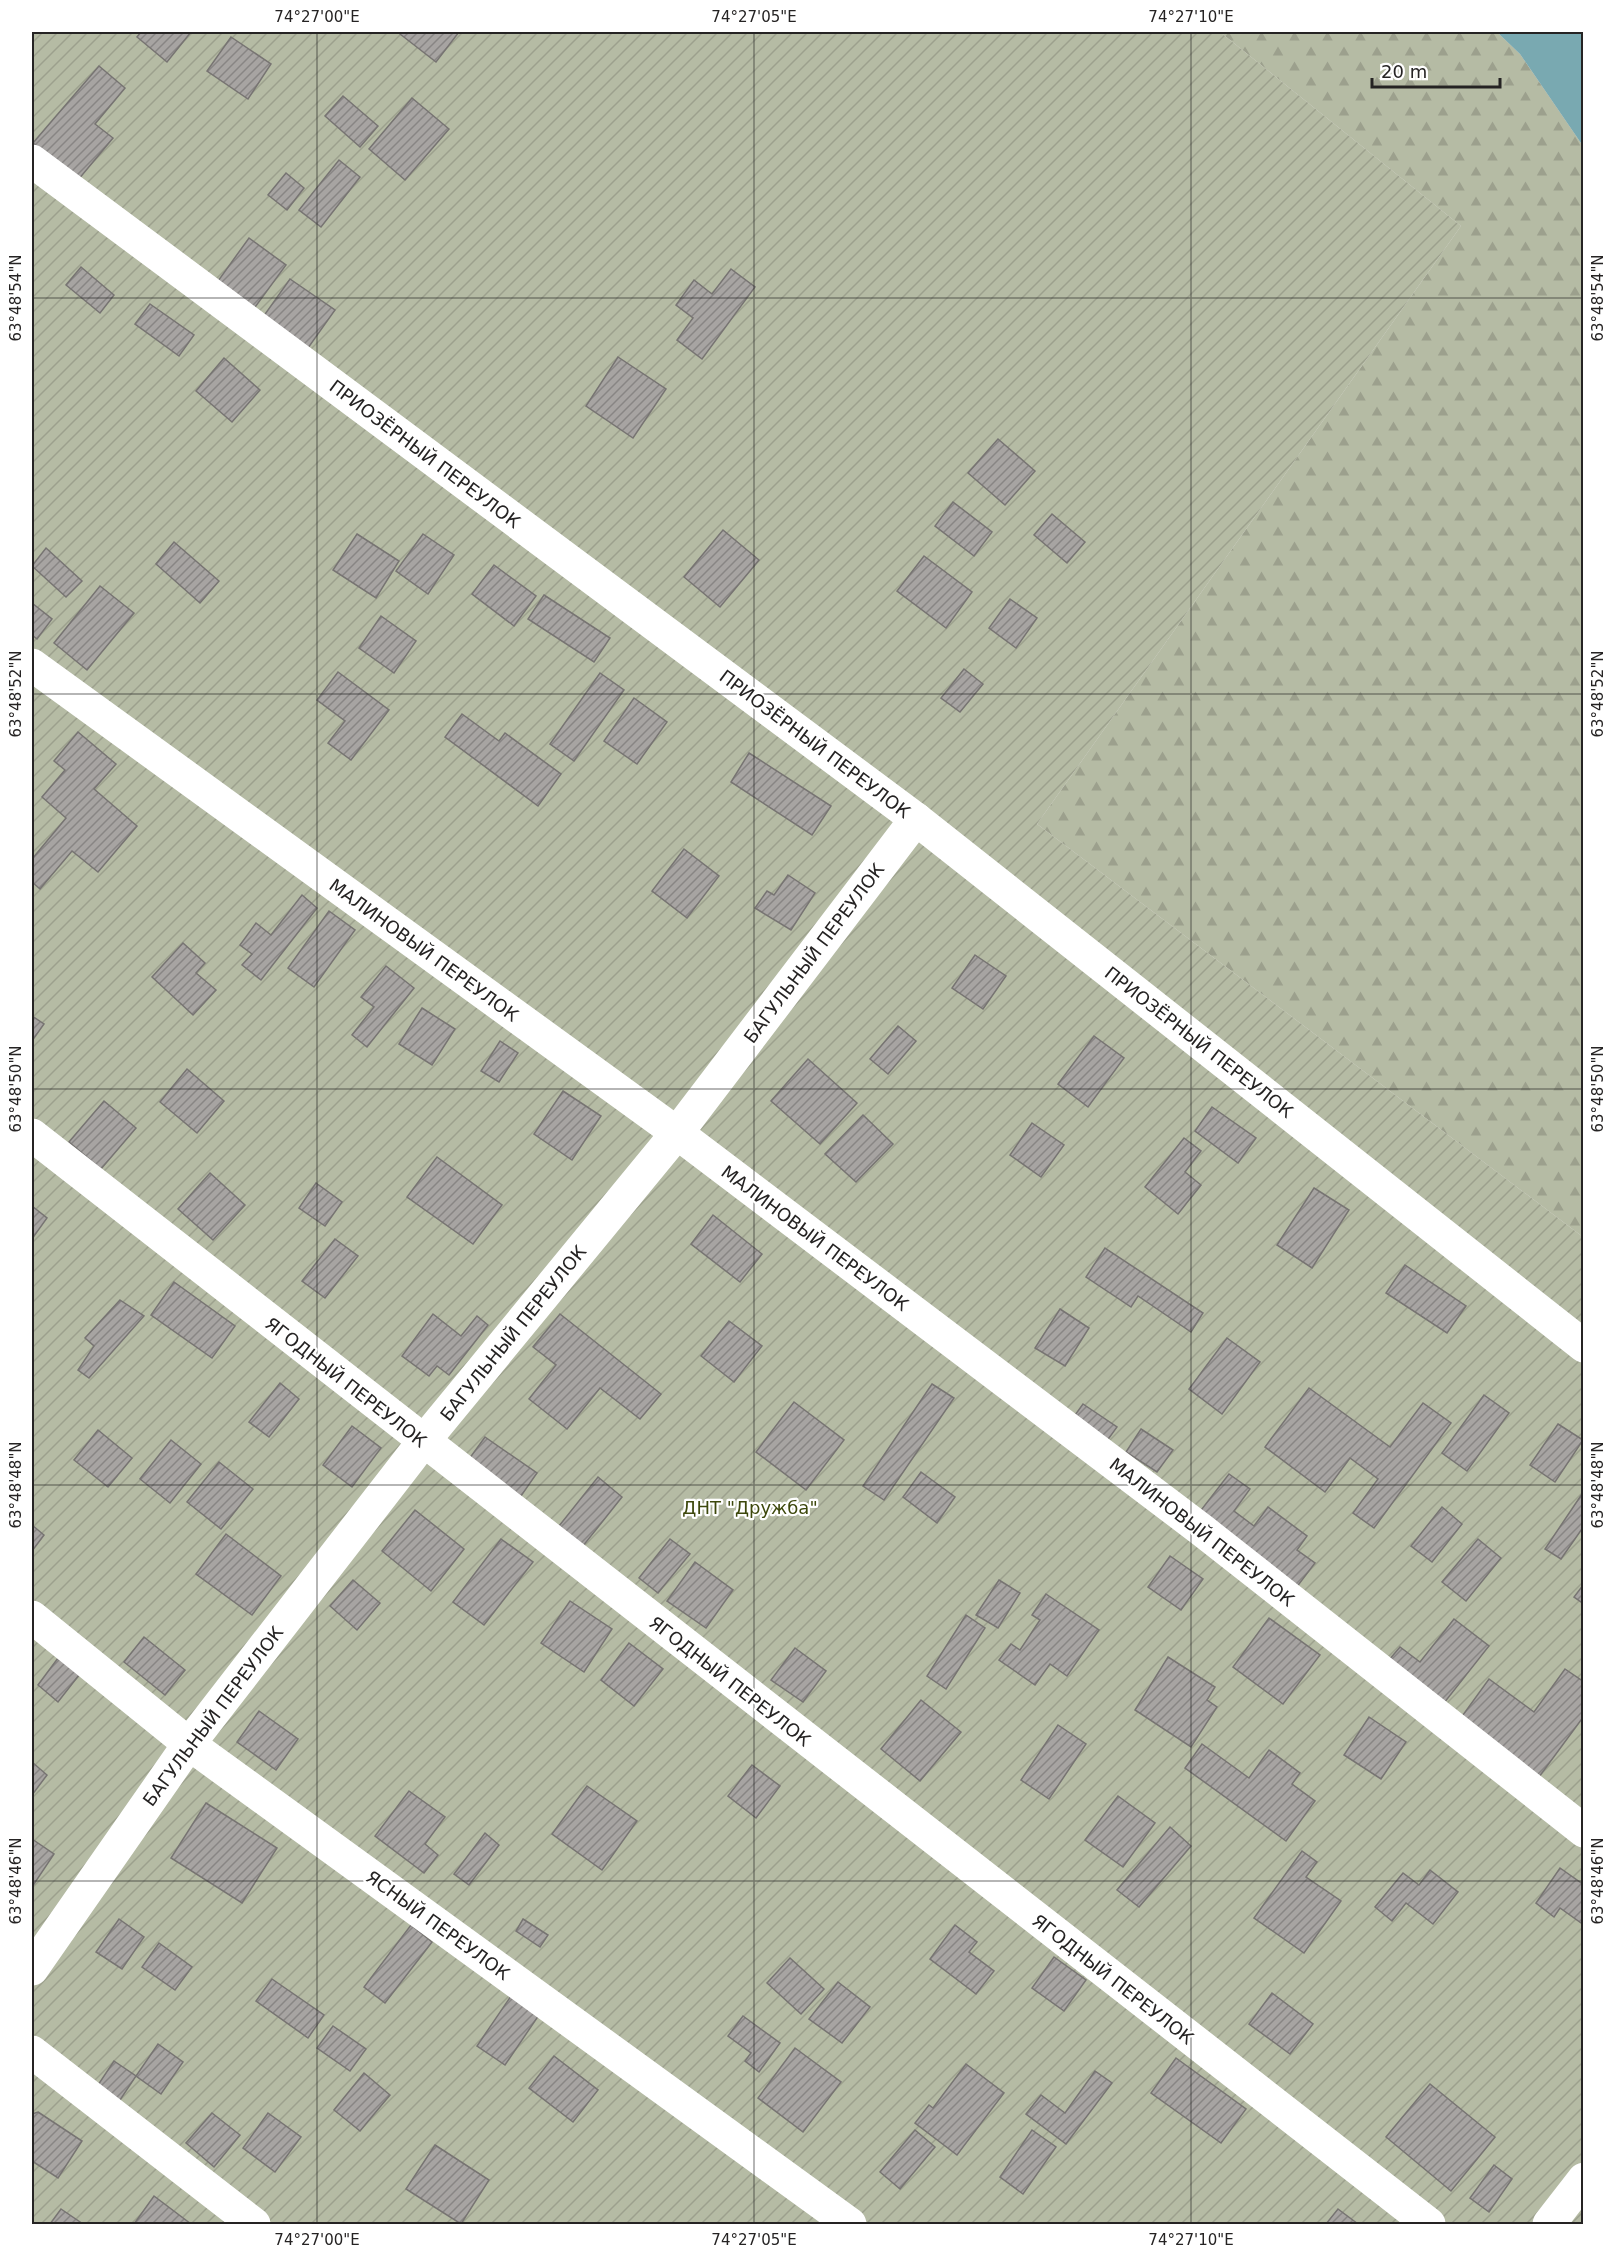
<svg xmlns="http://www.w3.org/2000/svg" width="1615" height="2256" viewBox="0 0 1615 2256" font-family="'DejaVu Sans',sans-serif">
  <defs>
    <pattern id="forest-firs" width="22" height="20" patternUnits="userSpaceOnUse" patternTransform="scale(1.5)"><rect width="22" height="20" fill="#b5bba4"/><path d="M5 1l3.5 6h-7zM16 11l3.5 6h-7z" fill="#9ca08d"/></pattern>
    <pattern id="garden-furrows" width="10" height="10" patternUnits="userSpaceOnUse" patternTransform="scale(1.5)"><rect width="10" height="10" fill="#b5bba4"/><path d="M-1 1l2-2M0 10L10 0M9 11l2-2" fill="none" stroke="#9ca08d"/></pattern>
    <pattern id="building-hatch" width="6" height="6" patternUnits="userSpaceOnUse" patternTransform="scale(1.5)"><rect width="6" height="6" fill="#a7a4a2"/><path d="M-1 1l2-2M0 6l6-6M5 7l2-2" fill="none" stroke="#888584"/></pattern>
  </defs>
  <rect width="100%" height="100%" fill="#e2dfdd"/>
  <path fill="url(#forest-firs)" d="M1220,32H1497L1520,54L1583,146V1237L1037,824L1461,226Z"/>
  <path fill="url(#garden-furrows)" d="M32,32H1220L1461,226L1037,824L1583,1237V2224H32Z"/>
  <path fill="#79a9b1" d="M1497,32H1583V146L1520,54Z"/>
  <g fill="url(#building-hatch)" stroke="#777472" stroke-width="1.5">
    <path d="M141,32H191L167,62L137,37Z"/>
    <path d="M402,32H459L436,62L400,34Z"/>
    <path d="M231,37L271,64L248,99L207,71Z"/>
    <path d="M99,66L125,88L95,124L113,138L78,180L33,143Z"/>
    <path d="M343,96L378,126L360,147L325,116Z"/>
    <path d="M412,98L449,129L405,180L369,149Z"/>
    <path d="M339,160L360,177L321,227L299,210Z"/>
    <path d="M286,173L304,188L287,210L268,195Z"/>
    <path d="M249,238L286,265L250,314L213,288Z"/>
    <path d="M81,267L114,295L100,313L66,285Z"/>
    <path d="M731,269L755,287L702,359L677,340L693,318L676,305L694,280L712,294Z"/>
    <path d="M290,279L335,310L308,348L263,317Z"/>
    <path d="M150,304L194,335L179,356L135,324Z"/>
    <path d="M618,357L666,389L633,438L586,406Z"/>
    <path d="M224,358L260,390L232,422L196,391Z"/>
    <path d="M998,439L1035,471L1005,505L968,473Z"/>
    <path d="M953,502L992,532L974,556L935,526Z"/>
    <path d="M1052,514L1085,542L1067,563L1034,535Z"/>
    <path d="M723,530L759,560L720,607L684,577Z"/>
    <path d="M357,534L399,561L376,598L333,570Z"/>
    <path d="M423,534L454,555L428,594L396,571Z"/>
    <path d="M174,542L219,581L200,603L156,564Z"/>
    <path d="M46,548L82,581L66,597L32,566Z"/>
    <path d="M924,556L972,592L946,628L897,591Z"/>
    <path d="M494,565L536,596L514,626L472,594Z"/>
    <path d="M100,586L134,613L87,670L54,643Z"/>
    <path d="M544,595L610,638L594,662L528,619Z"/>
    <path d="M1010,599L1037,618L1016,648L989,628Z"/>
    <path d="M32,603L52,619L37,639L32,635Z"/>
    <path d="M381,616L416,641L394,673L359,648Z"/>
    <path d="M964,669L983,684L960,712L941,698Z"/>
    <path d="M338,672L389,710L351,760L328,743L345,721L317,700Z"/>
    <path d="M600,673L624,690L574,761L550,744Z"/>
    <path d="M634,698L667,722L637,764L604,741Z"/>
    <path d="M462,714L499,741L505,733L561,774L538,806L445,737Z"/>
    <path d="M78,732L116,764L94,789L137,826L98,872L72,851L40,889L32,882V859L66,818L42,797L65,770L54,761Z"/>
    <path d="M749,753L831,806L812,835L731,782Z"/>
    <path d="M684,849L719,876L687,918L652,891Z"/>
    <path d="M788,875L815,893L791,930L755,908L767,891L774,895Z"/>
    <path d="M302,895L317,908L261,980L242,965L252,954L240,945L256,923L271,935Z"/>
    <path d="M329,911L355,930L314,987L288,968Z"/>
    <path d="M183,943L205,963L196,973L216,990L193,1015L152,977Z"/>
    <path d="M975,955L1006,976L983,1009L952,988Z"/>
    <path d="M386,966L414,988L367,1047L352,1035L374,1007L361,997Z"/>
    <path d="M422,1008L455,1029L432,1065L399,1044Z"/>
    <path d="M32,1016L44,1024L32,1041Z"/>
    <path d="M898,1026L916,1041L888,1074L870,1059Z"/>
    <path d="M1094,1036L1124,1058L1088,1107L1058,1084Z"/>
    <path d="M500,1041L518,1053L499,1082L481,1071Z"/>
    <path d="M808,1059L857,1103L820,1144L771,1101Z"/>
    <path d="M187,1069L224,1101L197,1133L160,1102Z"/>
    <path d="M563,1091L601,1116L572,1160L534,1134Z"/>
    <path d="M104,1101L136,1128L101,1169L69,1142Z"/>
    <path d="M1212,1107L1256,1138L1238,1163L1195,1131Z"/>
    <path d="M863,1115L893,1144L856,1182L825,1154Z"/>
    <path d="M1032,1123L1064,1145L1041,1177L1010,1155Z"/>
    <path d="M1184,1138L1201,1151L1185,1172L1201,1185L1178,1214L1145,1187Z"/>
    <path d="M437,1157L502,1205L473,1244L407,1197Z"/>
    <path d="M210,1173L245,1205L213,1240L178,1209Z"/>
    <path d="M316,1183L342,1202L325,1226L299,1208Z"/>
    <path d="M1314,1188L1349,1210L1312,1268L1277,1245Z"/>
    <path d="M32,1206L47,1218L32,1239Z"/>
    <path d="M713,1215L762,1254L740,1282L691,1244Z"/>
    <path d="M335,1239L358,1256L325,1298L302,1281Z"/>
    <path d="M1105,1248L1203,1313L1191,1332L1138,1296L1131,1307L1086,1277Z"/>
    <path d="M1405,1265L1466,1306L1447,1333L1386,1293Z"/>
    <path d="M174,1282L235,1326L212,1358L151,1315Z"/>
    <path d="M120,1300L144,1316L89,1378L78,1370L94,1346L85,1338Z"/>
    <path d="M1060,1309L1089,1328L1065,1366L1035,1348Z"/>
    <path d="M433,1314L461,1336L477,1316L488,1325L449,1375L437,1366L429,1376L402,1356Z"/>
    <path d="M560,1314L661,1394L640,1419L600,1388L567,1429L529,1399L556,1365L533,1347Z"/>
    <path d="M729,1321L762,1346L734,1382L701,1356Z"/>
    <path d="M1227,1338L1260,1362L1222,1414L1189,1389Z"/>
    <path d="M280,1383L299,1399L269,1437L249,1422Z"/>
    <path d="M932,1384L954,1398L884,1500L863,1486Z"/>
    <path d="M1309,1388L1390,1447L1423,1403L1451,1423L1374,1528L1353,1513L1378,1479L1350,1458L1325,1492L1265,1447Z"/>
    <path d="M1484,1395L1509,1413L1467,1471L1442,1453Z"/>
    <path d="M794,1402L844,1440L806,1490L756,1452Z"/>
    <path d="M1083,1404L1117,1427L1104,1445L1070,1422Z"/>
    <path d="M1558,1424L1583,1440L1555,1482L1530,1465Z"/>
    <path d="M352,1426L381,1448L352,1487L323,1465Z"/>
    <path d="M1141,1429L1173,1450L1157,1472L1126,1452Z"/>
    <path d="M98,1430L132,1458L108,1487L74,1460Z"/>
    <path d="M485,1437L537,1473L521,1496L469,1459Z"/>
    <path d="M171,1440L201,1464L170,1503L140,1479Z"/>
    <path d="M219,1462L253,1489L221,1529L187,1502Z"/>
    <path d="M921,1472L955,1497L937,1523L903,1497Z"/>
    <path d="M1229,1474L1250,1489L1234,1511L1254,1526L1268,1507L1307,1536L1297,1550L1315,1563L1296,1588L1198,1514Z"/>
    <path d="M598,1477L622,1497L583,1546L559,1526Z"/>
    <path d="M1584,1491V1526L1561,1559L1545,1549Z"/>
    <path d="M1442,1507L1462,1524L1432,1562L1411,1546Z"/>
    <path d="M415,1510L464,1549L431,1591L382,1551Z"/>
    <path d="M32,1525L44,1535L32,1551Z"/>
    <path d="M226,1534L281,1576L252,1615L196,1574Z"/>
    <path d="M501,1539L533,1562L484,1625L453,1602Z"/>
    <path d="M670,1539L690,1554L658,1593L639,1578Z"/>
    <path d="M1478,1539L1501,1558L1466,1601L1442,1582Z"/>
    <path d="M1170,1556L1203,1579L1181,1610L1148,1587Z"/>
    <path d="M695,1562L733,1590L706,1628L667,1601Z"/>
    <path d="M353,1580L380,1603L357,1630L330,1606Z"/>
    <path d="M999,1580L1020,1593L998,1628L976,1615Z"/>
    <path d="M1584,1584V1604L1574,1597Z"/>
    <path d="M1046,1594L1099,1630L1067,1676L1050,1664L1035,1685L999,1660L1011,1644L1020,1650L1040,1620L1032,1615Z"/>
    <path d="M570,1601L612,1629L584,1672L541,1643Z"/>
    <path d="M966,1615L985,1628L946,1689L927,1676Z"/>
    <path d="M1269,1618L1320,1655L1283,1704L1233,1667Z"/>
    <path d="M1454,1619L1489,1646L1444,1703L1389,1660L1400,1647L1420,1662Z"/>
    <path d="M144,1637L185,1670L165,1695L124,1662Z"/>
    <path d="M629,1643L663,1669L634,1706L601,1680Z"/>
    <path d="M795,1648L826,1671L803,1702L771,1680Z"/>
    <path d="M1168,1657L1215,1687L1207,1700L1217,1707L1191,1747L1135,1710Z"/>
    <path d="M58,1658L79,1675L58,1702L38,1685Z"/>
    <path d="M1565,1669L1584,1682V1716L1539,1777L1460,1719L1489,1679L1534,1712Z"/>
    <path d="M921,1700L961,1732L920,1781L881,1749Z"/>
    <path d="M259,1711L298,1739L276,1770L237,1742Z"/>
    <path d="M1369,1717L1406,1742L1381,1779L1344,1755Z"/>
    <path d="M1058,1725L1086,1744L1049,1799L1021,1780Z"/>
    <path d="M1202,1744L1249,1778L1269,1750L1300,1773L1292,1784L1315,1801L1286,1841L1185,1768Z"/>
    <path d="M32,1762L47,1775L32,1795Z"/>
    <path d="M752,1765L780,1786L756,1818L728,1796Z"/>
    <path d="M587,1786L637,1821L602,1870L552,1834Z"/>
    <path d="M409,1791L445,1817L425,1844L438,1855L424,1873L375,1836Z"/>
    <path d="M1118,1796L1155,1823L1123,1867L1085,1840Z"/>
    <path d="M206,1803L277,1848L242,1903L171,1858Z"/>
    <path d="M1170,1827L1191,1846L1139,1907L1117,1890Z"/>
    <path d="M485,1833L499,1845L469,1885L454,1874Z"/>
    <path d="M32,1839L54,1854L32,1887Z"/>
    <path d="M1302,1851L1317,1862L1306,1877L1341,1901L1304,1953L1254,1918Z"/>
    <path d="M1560,1868L1584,1885V1925L1560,1908L1554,1917L1536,1903Z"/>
    <path d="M1430,1870L1458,1892L1433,1924L1406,1903L1392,1921L1375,1907L1403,1873L1419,1885Z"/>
    <path d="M119,1919L144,1937L122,1969L96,1952Z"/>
    <path d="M523,1919L548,1935L540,1947L516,1931Z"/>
    <path d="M411,1925L432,1942L385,2003L364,1987Z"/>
    <path d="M955,1925L977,1942L969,1952L994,1971L976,1994L930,1959Z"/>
    <path d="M159,1943L192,1967L175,1990L142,1967Z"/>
    <path d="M1054,1957L1086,1980L1064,2011L1032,1988Z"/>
    <path d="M790,1958L824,1989L801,2014L767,1983Z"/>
    <path d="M272,1979L324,2015L308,2038L256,2001Z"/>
    <path d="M838,1982L870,2007L842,2043L809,2019Z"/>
    <path d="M1272,1993L1313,2024L1290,2054L1249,2024Z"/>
    <path d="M511,1996L539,2015L505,2065L477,2046Z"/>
    <path d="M743,2016L780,2043L759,2072L745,2061L751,2053L728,2036Z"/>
    <path d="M333,2026L366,2049L350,2071L317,2048Z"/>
    <path d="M158,2044L183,2062L161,2094L136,2076Z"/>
    <path d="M795,2048L841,2082L803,2132L758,2098Z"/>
    <path d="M554,2056L598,2090L573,2122L529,2088Z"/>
    <path d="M1176,2058L1246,2109L1221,2143L1151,2093Z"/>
    <path d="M114,2061L136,2076L118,2103L96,2088Z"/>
    <path d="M966,2064L1004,2093L957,2155L915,2123L929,2105L933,2108Z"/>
    <path d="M1095,2071L1112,2083L1066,2144L1026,2114L1041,2095L1065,2113Z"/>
    <path d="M364,2073L390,2095L360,2131L334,2110Z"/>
    <path d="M1430,2084L1495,2137L1451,2191L1386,2137Z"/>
    <path d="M38,2112L82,2141L58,2178L32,2161V2114Z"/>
    <path d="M212,2113L240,2135L214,2167L186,2143Z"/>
    <path d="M268,2113L301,2137L275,2172L243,2148Z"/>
    <path d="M915,2130L935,2147L900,2189L880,2172Z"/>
    <path d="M1032,2130L1056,2147L1023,2194L1000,2177Z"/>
    <path d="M435,2145L489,2180L461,2224L406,2189Z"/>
    <path d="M1494,2165L1512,2179L1489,2212L1470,2198Z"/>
    <path d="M154,2196L191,2224H134Z"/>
    <path d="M61,2209L83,2224H50Z"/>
    <path d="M1338,2209L1358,2224H1326Z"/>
  </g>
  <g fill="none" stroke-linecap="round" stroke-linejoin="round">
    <g stroke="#fff" stroke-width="33">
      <path d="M32,161L916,819L1584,1346"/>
      <path d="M32,665L677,1133L1203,1531L1584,1831"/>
      <path d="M32,1135L1429,2224"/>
      <path d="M32,1617L189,1744L850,2224"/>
      <path d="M32,1969L189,1744L423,1442L677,1133L916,819"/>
      <path d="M32,2052L254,2224"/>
      <path d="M1549,2224L1584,2179"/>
    </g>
  </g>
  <path fill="none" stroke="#252323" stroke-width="1.5" stroke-opacity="0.45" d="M317,32V2224M754,32V2224M1191,32V2224M32,298H1584M32,694H1584M32,1089H1584M32,1485H1584M32,1881H1584"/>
  <g text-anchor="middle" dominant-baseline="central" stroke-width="4.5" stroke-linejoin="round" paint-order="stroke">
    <g font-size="18" fill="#252323" stroke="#fff">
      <text transform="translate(425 454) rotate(37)">ПРИОЗЁРНЫЙ ПЕРЕУЛОК</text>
      <text transform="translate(815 744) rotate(37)">ПРИОЗЁРНЫЙ ПЕРЕУЛОК</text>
      <text transform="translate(424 950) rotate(36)">МАЛИНОВЫЙ ПЕРЕУЛОК</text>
      <text transform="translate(814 953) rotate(-53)">БАГУЛЬНЫЙ ПЕРЕУЛОК</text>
      <text transform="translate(1199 1042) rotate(38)">ПРИОЗЁРНЫЙ ПЕРЕУЛОК</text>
      <text transform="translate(815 1238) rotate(37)">МАЛИНОВЫЙ ПЕРЕУЛОК</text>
      <text transform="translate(513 1333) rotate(-51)">БАГУЛЬНЫЙ ПЕРЕУЛОК</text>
      <text transform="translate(346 1382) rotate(38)">ЯГОДНЫЙ ПЕРЕУЛОК</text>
      <text transform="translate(1202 1532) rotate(38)">МАЛИНОВЫЙ ПЕРЕУЛОК</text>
      <text transform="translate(730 1681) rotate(38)">ЯГОДНЫЙ ПЕРЕУЛОК</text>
      <text transform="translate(213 1716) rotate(-53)">БАГУЛЬНЫЙ ПЕРЕУЛОК</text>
      <text transform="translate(438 1925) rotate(36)">ЯСНЫЙ ПЕРЕУЛОК</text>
      <text transform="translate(1113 1979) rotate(38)">ЯГОДНЫЙ ПЕРЕУЛОК</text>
    </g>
    <g font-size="18" fill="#3d480c" stroke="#fff">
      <text x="750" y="1507">ДНТ "Дружба"</text>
    </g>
  </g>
  <rect width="1615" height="2256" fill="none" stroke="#ffffff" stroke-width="66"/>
  <path d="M1372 78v9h128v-9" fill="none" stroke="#252323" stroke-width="3"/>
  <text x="1381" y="78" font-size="18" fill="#252323" stroke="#ffffff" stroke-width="4.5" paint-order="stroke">20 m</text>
  <rect x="33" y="33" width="1549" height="2190" fill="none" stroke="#252323" stroke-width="2"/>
  <g font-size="15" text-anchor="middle" fill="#252323">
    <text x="317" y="22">74°27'00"E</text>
    <text x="754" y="22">74°27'05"E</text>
    <text x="1191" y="22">74°27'10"E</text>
    <text transform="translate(16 298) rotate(-90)" y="5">63°48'54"N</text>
    <text transform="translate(1598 298) rotate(-90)" y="5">63°48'54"N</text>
    <text transform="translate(16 694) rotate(-90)" y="5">63°48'52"N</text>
    <text transform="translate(1598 694) rotate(-90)" y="5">63°48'52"N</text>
    <text transform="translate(16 1089) rotate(-90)" y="5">63°48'50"N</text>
    <text transform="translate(1598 1089) rotate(-90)" y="5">63°48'50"N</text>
    <text transform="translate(16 1485) rotate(-90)" y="5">63°48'48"N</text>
    <text transform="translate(1598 1485) rotate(-90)" y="5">63°48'48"N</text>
    <text transform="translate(16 1881) rotate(-90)" y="5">63°48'46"N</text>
    <text transform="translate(1598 1881) rotate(-90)" y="5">63°48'46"N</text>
    <text x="317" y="2245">74°27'00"E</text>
    <text x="754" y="2245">74°27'05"E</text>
    <text x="1191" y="2245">74°27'10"E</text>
  </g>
</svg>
